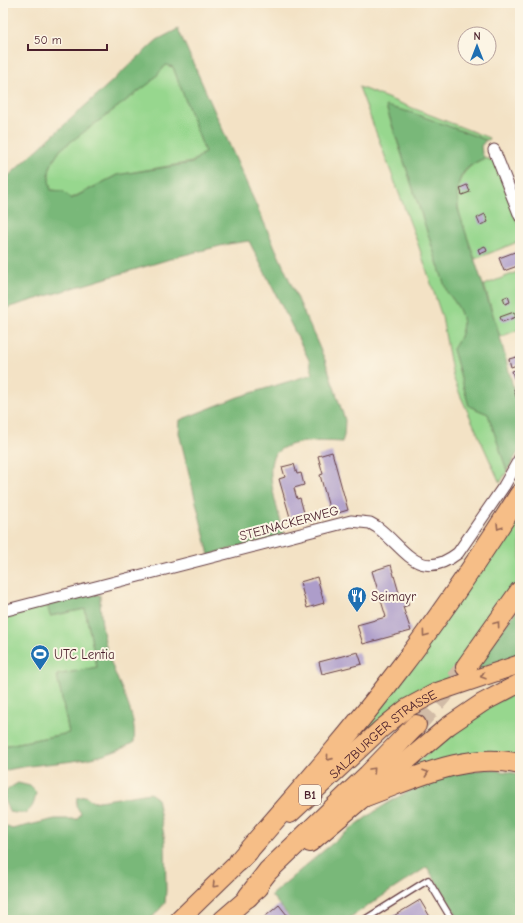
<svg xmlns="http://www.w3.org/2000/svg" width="523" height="923" viewBox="0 0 523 923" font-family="'Comic Neue',sans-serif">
  <rect width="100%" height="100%" fill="#fcf5e5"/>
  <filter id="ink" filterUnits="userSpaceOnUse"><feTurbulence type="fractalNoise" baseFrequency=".025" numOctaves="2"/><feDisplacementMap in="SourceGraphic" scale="8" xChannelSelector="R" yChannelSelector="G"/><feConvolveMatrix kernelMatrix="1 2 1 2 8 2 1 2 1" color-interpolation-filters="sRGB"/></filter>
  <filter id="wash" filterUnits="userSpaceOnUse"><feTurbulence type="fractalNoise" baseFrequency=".012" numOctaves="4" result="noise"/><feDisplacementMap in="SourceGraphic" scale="16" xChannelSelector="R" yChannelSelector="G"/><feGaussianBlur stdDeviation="0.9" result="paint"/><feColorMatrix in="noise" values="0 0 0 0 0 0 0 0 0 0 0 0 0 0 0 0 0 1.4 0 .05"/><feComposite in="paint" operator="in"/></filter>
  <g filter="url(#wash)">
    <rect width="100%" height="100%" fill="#f3e2c5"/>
    <g fill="#97d78e" stroke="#707b5c">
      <path d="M166,65L173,67L205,152L192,162L117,175L70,199L63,191L51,190C46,171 50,165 61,149L151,82Z"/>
      <path d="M359,87L489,138L488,140H486L413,113L386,107L447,292C464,312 469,326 453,349L469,406L488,414L507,471L500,483L461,397L453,377L442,317L418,244Z"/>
      <path d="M485,158L493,161L497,167L520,230V241L475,259C463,222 437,178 485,158Z"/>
      <path d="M520,271V329L500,337L484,285Z"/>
      <path d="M520,507V581L509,599L447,679L319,781Z"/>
      <path d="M50,603L51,616L85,609L97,667L57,675L69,733L3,746V614Z"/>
      <path d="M520,691V758L383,787L493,704Z"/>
    </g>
    <g fill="#79b879" stroke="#626c52" fill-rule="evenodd">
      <path d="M178,29L325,360L345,420L344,436L342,442C324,441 290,439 276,453C262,467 280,516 284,534L209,555L179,433L180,420L238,397L313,374L309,360L249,241L228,244L180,256L3,309V181L157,40ZM166,65L173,67L205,152L192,163L117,175L71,199L63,191L51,190C46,171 50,165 61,149L151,82Z"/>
      <path d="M386,106L413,113L486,140L481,146L482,154L485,158C458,169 456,182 458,209L500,337L520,413V449L507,471L488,414L469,406L453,349C469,326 464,312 447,292Z"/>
      <path d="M89,594L100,595C100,618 104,646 113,668C122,692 137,716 134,742C96,766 45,760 3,771V746L69,733L57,675L97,667L85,609L50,616L48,608L50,603Z"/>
      <path d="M520,607V654L466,674Z"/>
      <path d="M487,769L520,774V920H460L427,867L346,920H292L271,895C322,853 371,805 433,780C450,773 469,772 487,769Z"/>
      <path d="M18,783L30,786L36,792C34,810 28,816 10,812C0,796 2,792 18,783Z"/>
      <path d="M150,793L157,798L165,841L166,890L165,903L150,920H3V825L12,829L55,819H77L81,813L76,806L77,798L86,796L93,802Z"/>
    </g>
    <g id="blocks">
      <g fill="#ad9dca">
        <path d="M467,185L470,192L462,195L460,188Z"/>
        <path d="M485,214L488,222L480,225L477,218Z"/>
        <path d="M485,246L487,251L480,254L478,249Z"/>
        <path d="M520,250V265L504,271L499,258Z"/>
        <path d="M508,296L510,302L505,304L503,298Z"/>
        <path d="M514,312L516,317L502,322L500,317Z"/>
        <path d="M520,356V364L511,367L509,359Z"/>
        <path d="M518,369L520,379L515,381L512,371Z"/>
        <path d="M519,388L520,403L518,404L514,389Z"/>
        <path d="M332,452L348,510L331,515L320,475L323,474L318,456Z"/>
        <path d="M294,464L297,474L301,473L304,485L294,488L297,499L300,498L306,520L292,524L279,479L285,477L282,467Z"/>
        <path d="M391,565L401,600L407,598L409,605L403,607L411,631L363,644L357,625L386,617L372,571Z"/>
        <path d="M317,577L324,603L307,608L300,582Z"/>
        <path d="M358,652L362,664L322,674L319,662Z"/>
        <path d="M420,900L432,920H394L392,917Z"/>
        <path d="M279,905L291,920H261Z"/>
      </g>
    </g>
  </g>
  <g filter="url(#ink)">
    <use href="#blocks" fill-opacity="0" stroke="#633c42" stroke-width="1"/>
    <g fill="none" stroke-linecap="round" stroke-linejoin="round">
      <path stroke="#d1bba6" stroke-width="20" stroke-dasharray="20 10" stroke-linecap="butt" d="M416,725L466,667"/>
      <defs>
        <path id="lane" d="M364,920L428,880L452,920"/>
        <g id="street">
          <path d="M494,150L520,216"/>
          <path d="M3,611L351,521L370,523L377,527C406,549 419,583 458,553L504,486L520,458"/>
        </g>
        <g id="primary">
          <path id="s1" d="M290,814L381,729L407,708L437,692L520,664"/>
          <path d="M310,843L448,726L482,703L520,683"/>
          <path d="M179,920L249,852"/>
          <path d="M222,920L259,888"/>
        </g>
        <g id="highway">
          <path d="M466,667L520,591"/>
          <path d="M363,797C413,779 466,751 520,764"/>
          <path d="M239,861C293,799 348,737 398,671C442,614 482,554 520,494"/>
          <path d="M248,897L268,871L368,775L416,725"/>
        </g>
      </defs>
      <use href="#lane" stroke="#633c42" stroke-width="8"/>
      <use href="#street" stroke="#633c42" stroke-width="13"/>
      <use href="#primary" stroke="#633c42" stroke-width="20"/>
      <use href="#highway" stroke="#633c42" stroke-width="22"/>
      <use href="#lane" stroke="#fff" stroke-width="5.5"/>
      <use href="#street" stroke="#fff" stroke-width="11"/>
      <use href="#primary" stroke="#f6be87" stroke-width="18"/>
      <use href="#highway" stroke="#f6be87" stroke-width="20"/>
    </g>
    <defs><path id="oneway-chevron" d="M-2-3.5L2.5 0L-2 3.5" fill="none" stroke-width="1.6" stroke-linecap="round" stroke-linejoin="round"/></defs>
    <g stroke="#976754">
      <use href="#oneway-chevron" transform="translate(499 527) rotate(122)"/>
      <use href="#oneway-chevron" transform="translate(497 624) rotate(-54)"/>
      <use href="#oneway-chevron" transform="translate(425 634) rotate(126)"/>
      <use href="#oneway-chevron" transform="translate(483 676) rotate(162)"/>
      <use href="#oneway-chevron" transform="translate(329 758) rotate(129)"/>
      <use href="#oneway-chevron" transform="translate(373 770) rotate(-47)"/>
      <use href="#oneway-chevron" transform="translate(426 773) rotate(-19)"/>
      <use href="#oneway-chevron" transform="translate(215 885) rotate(135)"/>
    </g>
  </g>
  <defs>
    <symbol id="restaurant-pin" viewBox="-11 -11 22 30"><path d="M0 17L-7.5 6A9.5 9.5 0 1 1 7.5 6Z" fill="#1f6fb2" stroke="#fcf5e5"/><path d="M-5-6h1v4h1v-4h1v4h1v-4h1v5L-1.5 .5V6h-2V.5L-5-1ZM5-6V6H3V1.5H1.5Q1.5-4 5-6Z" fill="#fff"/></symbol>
    <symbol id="stadium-pin" viewBox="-11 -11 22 30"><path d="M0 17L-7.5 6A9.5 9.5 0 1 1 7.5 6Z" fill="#1f6fb2" stroke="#fcf5e5"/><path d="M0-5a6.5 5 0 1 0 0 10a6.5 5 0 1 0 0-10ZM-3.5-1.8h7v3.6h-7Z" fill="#fff"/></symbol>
  </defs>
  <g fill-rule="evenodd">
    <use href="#restaurant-pin" x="346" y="585" width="22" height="30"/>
    <use href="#stadium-pin" x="29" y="643" width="22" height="30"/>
  </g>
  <g text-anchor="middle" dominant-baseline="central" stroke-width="4" stroke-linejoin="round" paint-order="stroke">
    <rect fill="#fcf5e5" stroke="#7f5f63" stroke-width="1" x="299" y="785" width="22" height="20" rx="3"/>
    <g font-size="12" font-weight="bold" fill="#4a1f2b">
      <text x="310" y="795">B1</text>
    </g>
    <g font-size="13" fill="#4a1f2b" stroke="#fcf5e5">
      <text transform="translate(289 523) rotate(-15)">STEINACKERWEG</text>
      <text stroke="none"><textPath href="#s1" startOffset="123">SALZBURGER STRASSE</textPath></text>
    </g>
    <g font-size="13" fill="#4a1f2b" stroke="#fcf5e5" text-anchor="start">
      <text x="371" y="596">Seimayr</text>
      <text x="54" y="654">UTC Lentia</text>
    </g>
  </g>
  <rect width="523" height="923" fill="none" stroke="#fcf5e5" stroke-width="16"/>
  <g transform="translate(477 46)"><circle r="19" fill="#fcf5e5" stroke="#b59f9b"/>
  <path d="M0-3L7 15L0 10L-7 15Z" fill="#1f6fb2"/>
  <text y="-6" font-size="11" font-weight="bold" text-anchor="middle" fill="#4a1f2b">N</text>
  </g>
  <path d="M28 44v6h79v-6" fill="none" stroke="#4a1f2b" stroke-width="2"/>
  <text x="34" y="44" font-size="12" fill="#4a1f2b" stroke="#fcf5e5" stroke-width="3" paint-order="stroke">50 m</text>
</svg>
